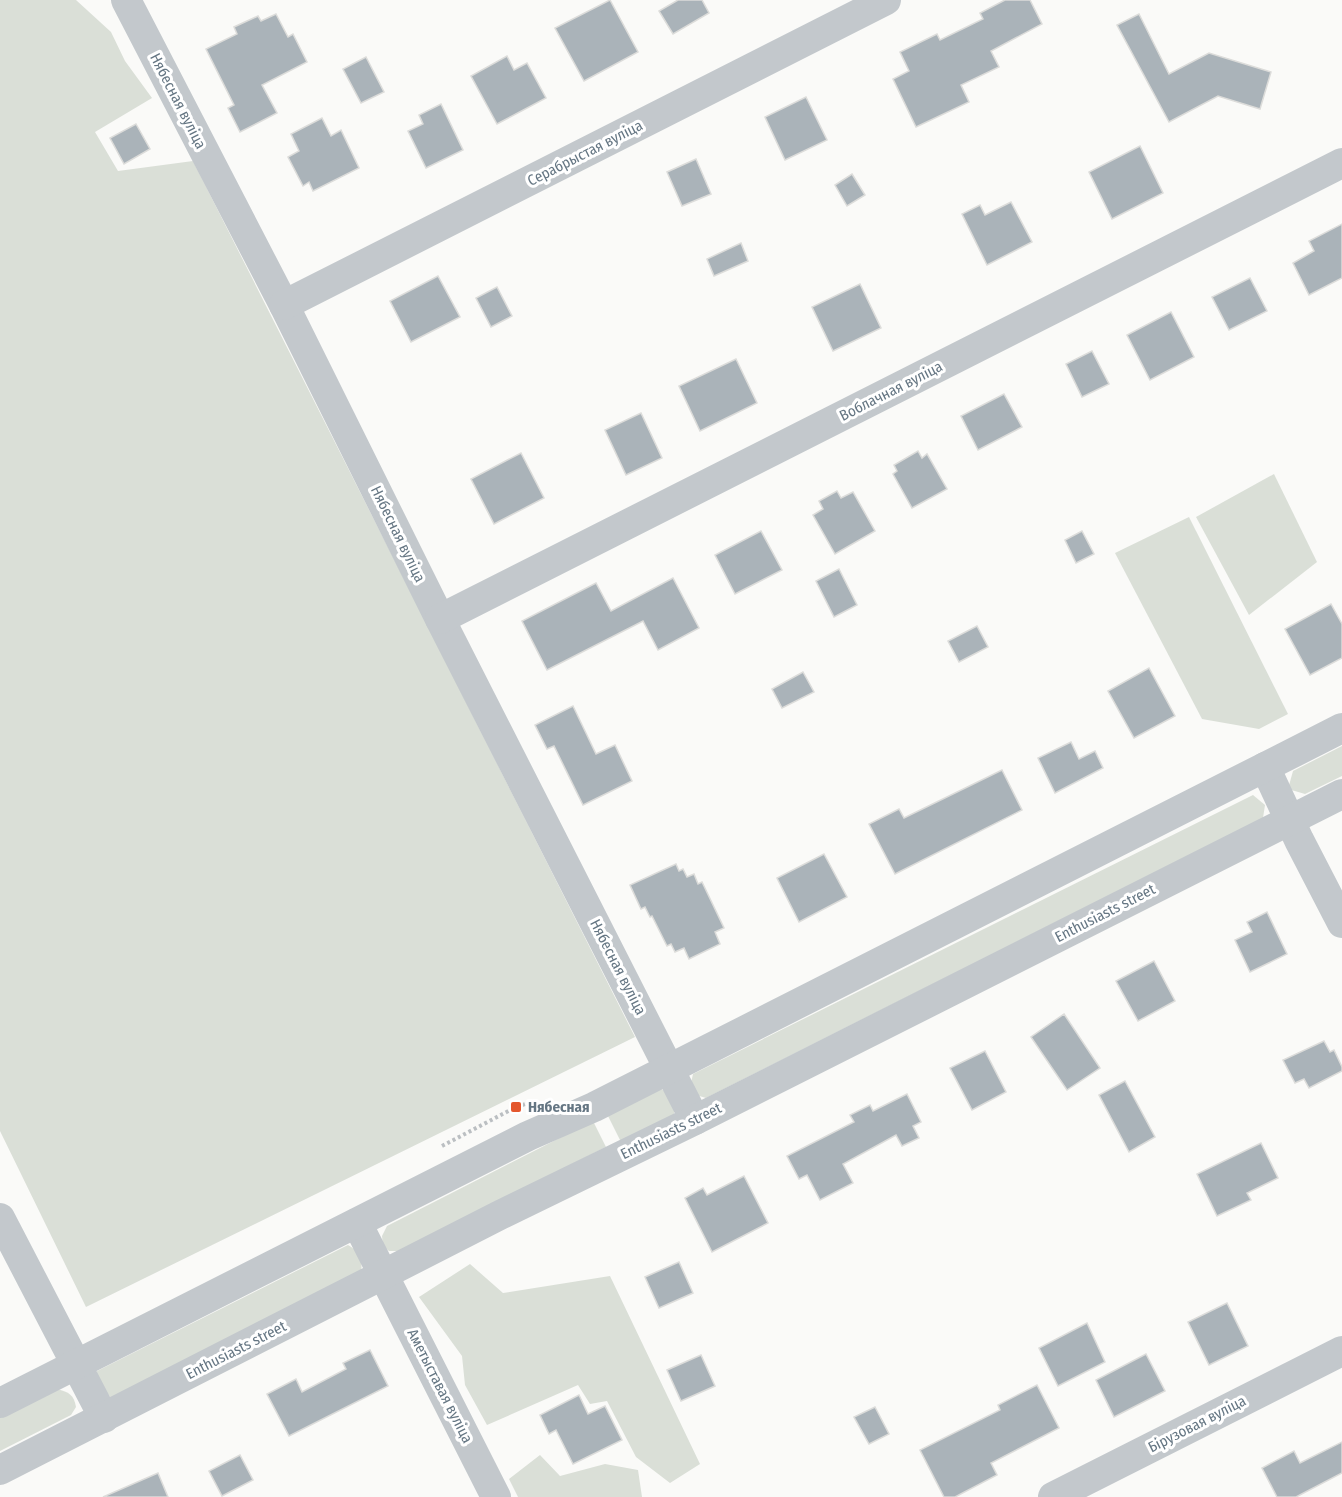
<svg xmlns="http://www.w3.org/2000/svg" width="1342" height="1497" viewBox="0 0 1342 1497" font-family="'Fira Sans Condensed',sans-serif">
  <rect width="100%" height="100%" fill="#fafaf8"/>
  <g fill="#dadfd7">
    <path d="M0,0H76L111,32L125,61L152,98L95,132L118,171L193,161L635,1037L86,1307L0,1131Z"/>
    <path d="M1274,474L1317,562L1249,615L1196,517Z"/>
    <path d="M1189,517L1288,714L1259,729L1202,719L1115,553Z"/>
    <path d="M1342,746V776L1305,794L1288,789L1293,771Z"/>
    <path d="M1253,795L1265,805L1263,818L706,1098L696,1095L691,1083L693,1074Z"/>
    <path d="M660,1088C670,1094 675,1103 674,1115L621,1142L607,1114Z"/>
    <path d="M593,1121L606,1147L400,1251H389L383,1246L382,1236L387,1226Z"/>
    <path d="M348,1245C359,1251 363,1261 361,1272L111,1398L96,1379L97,1371Z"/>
    <path d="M470,1264L503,1293L610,1276L700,1464L670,1483L636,1457L607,1401L590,1404L578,1385L487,1425L465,1385L462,1356L419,1297Z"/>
    <path d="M57,1389C69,1392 74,1395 76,1407L71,1415L0,1451V1418Z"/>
    <path d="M540,1455L560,1476L605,1464L638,1470L642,1497H518L509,1479Z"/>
  </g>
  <g fill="#aab3b9" stroke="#dcdcda" stroke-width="1.5">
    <path d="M610,0L638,52L584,81L555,28Z"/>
    <path d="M678,0H702L709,13L673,34L659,11Z"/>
    <path d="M1005,0H1030L1042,24L991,51L999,67L961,85L969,102L916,127L893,79L909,71L900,52L937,34L940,40L983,19L980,13Z"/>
    <path d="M276,14L288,37L293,34L307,62L262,85L277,113L240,132L228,108L234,105L206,49L237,34L234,27L258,16L261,21Z"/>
    <path d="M1139,14L1169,74L1209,53L1271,72L1260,109L1218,96L1169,122L1117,25Z"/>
    <path d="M507,56L514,70L527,63L546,98L497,124L471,76Z"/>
    <path d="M366,57L384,92L361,103L343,69Z"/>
    <path d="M806,97L827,140L785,160L765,117Z"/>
    <path d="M441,104L463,150L426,168L408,131L423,124L419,115Z"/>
    <path d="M322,118L331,136L341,130L359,168L313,191L309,182L303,186L288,157L299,151L291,134Z"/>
    <path d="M136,124L150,149L124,164L110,138Z"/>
    <path d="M1140,146L1163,193L1112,219L1089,172Z"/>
    <path d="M696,159L711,194L682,206L667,172Z"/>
    <path d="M852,174L865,195L847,206L835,185Z"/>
    <path d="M1011,202L1032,242L987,265L962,214L980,205L985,215Z"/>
    <path d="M1342,224V278L1309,295L1293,263L1314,251L1309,241Z"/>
    <path d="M741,243L748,261L714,276L707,259Z"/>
    <path d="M438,276L460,317L411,342L390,301Z"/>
    <path d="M1250,278L1267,311L1229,330L1212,297Z"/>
    <path d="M860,284L881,328L833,351L812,307Z"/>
    <path d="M497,287L512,316L491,327L476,298Z"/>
    <path d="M1171,312L1194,357L1150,380L1127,335Z"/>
    <path d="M1092,351L1109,384L1082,397L1066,364Z"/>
    <path d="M736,359L757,403L700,431L679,386Z"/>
    <path d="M1004,394L1022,427L978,450L961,416Z"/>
    <path d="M641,413L662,458L626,475L605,430Z"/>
    <path d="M918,451L922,458L927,454L947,489L912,508L893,474L897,471L894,465Z"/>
    <path d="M521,453L544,498L494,524L471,479Z"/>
    <path d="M837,491L841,498L853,492L875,531L835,554L813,515L823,509L819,501Z"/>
    <path d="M761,531L782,570L735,594L715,555Z"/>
    <path d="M1082,531L1094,554L1076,563L1065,540Z"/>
    <path d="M839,569L857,605L834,617L816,581Z"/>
    <path d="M673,578L699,628L658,650L643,621L547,670L522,621L596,583L611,611Z"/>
    <path d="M1331,604L1342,624V658L1310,675L1285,629Z"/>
    <path d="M977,626L988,647L959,662L948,641Z"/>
    <path d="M1149,668L1175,716L1134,738L1108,691Z"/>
    <path d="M803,672L814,692L782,708L772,689Z"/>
    <path d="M573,706L596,754L615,745L632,781L583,805L554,746L547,749L535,725Z"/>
    <path d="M1071,742L1079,759L1095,751L1103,768L1055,793L1038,758Z"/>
    <path d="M1002,770L1022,810L895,874L869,824L899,809L904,818Z"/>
    <path d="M824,854L847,897L799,922L777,878Z"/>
    <path d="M676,864L679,871L683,869L687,877L694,874L698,884L702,882L724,928L715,932L720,944L689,959L684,948L675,952L671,944L667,946L652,916L650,917L645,907L641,909L630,885Z"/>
    <path d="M1267,912L1287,954L1250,972L1235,940L1252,932L1247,922Z"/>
    <path d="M1154,961L1175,1001L1138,1021L1116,981Z"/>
    <path d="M1064,1014L1100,1068L1067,1090L1031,1037Z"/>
    <path d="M1324,1041L1330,1052L1334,1050L1342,1067V1071L1309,1088L1304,1079L1295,1083L1283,1060Z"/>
    <path d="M985,1051L1006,1092L972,1110L950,1068Z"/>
    <path d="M1125,1081L1155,1137L1129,1152L1099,1095Z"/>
    <path d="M907,1094L921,1122L913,1126L919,1138L902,1146L896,1135L843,1164L853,1183L820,1200L807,1175L799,1179L787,1156L854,1122L850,1115L870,1105L873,1111Z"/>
    <path d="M1261,1143L1278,1178L1247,1193L1251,1200L1217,1216L1197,1174Z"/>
    <path d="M744,1176L768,1223L712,1252L685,1198L703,1188L707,1195Z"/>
    <path d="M679,1262L693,1293L659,1308L645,1277Z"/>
    <path d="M1227,1303L1248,1346L1209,1365L1188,1322Z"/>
    <path d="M1087,1323L1105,1362L1058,1386L1039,1348Z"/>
    <path d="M370,1350L388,1386L289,1436L267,1394L296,1379L302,1392L346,1369L343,1363Z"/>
    <path d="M1146,1354L1165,1391L1114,1417L1096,1380Z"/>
    <path d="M701,1355L715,1386L681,1401L667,1370Z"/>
    <path d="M1037,1385L1059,1428L991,1463L997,1475L955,1497H944L920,1450L1000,1410L998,1405Z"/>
    <path d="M579,1395L588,1414L605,1406L622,1440L573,1464L556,1430L549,1434L540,1415Z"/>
    <path d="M875,1407L889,1434L869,1444L854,1417Z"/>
    <path d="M1342,1442V1473L1296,1497H1277L1262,1468L1294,1451L1300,1463Z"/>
    <path d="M240,1455L253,1480L222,1496L209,1471Z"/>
    <path d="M158,1473L168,1497H103Z"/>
  </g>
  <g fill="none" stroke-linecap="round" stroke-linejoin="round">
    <path stroke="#bbbfc2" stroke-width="4" stroke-dasharray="3 3" stroke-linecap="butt" d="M442,1146L516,1107L532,1102"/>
    <g stroke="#c3c8cc" stroke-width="30">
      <path d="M126,0L284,305L440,619L695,1120"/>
      <path d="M284,305L886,0"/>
      <path d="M440,619L1342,163"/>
      <path d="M1265,767L1299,840L1342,923"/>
      <path d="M0,1218L104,1418"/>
      <path d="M357,1223L496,1497"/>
      <path d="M0,1403L528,1136L594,1107L1342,728"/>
      <path d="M0,1470L500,1215L695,1120L1342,794"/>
      <path d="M1053,1497L1342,1351"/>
    </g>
  </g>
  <rect fill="#e4572e" stroke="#fff" stroke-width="2" x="510" y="1101" width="12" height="12" rx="3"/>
  <g text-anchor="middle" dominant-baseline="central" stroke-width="6" stroke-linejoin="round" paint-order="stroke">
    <g font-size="15" fill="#657683" stroke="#fff">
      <text transform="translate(178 101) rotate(63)">Нябесная вуліца</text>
      <text transform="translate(585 153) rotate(-27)">Серабрыстая вуліца</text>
      <text transform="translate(891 391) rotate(-27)">Воблачная вуліца</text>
      <text transform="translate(398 534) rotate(64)">Нябесная вуліца</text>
      <text transform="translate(1105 913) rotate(-27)">Enthusiasts street</text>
      <text transform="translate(618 967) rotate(63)">Нябесная вуліца</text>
      <text transform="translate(671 1131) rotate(-26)">Enthusiasts street</text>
      <text transform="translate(236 1350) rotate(-27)">Enthusiasts street</text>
      <text transform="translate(440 1386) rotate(63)">Аметыставая вуліца</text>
      <text transform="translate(1197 1424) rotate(-27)">Бірузовая вуліца</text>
    </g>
    <g font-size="15" font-weight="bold" fill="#657683" stroke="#fff" text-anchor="start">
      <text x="528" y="1107">Нябесная</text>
    </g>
  </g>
</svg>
